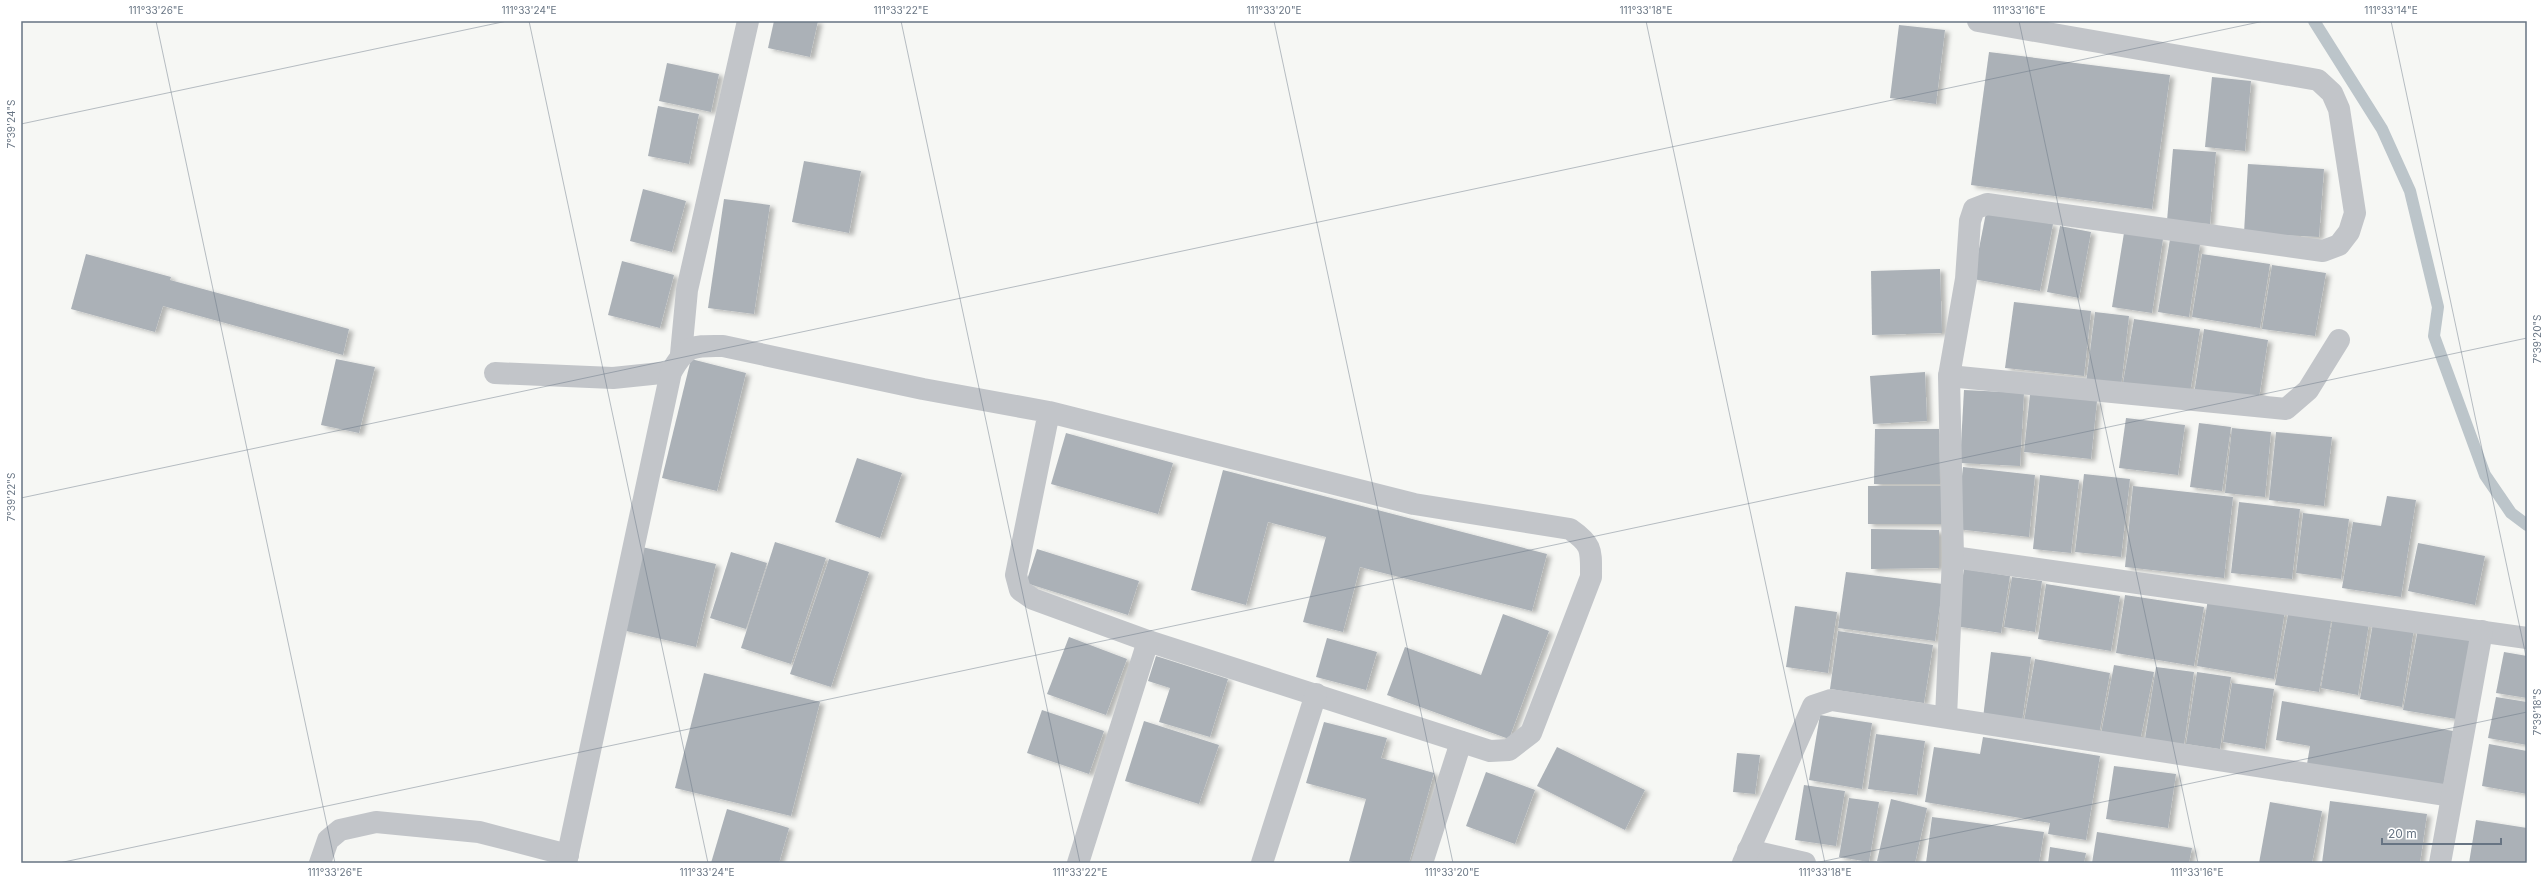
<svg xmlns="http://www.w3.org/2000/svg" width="2548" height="884" viewBox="0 0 2548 884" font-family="Inter,sans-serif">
  <defs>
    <filter id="shadow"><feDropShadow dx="4.5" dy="2.5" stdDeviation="2" flood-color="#0004"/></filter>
  </defs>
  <rect width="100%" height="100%" fill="#f6f7f4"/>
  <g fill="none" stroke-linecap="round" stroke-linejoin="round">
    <path stroke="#bcc5ca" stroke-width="12" d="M2314,21L2382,129L2410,191L2438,307L2434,336L2485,475L2511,513L2527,525"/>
  </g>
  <g fill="#abb1b7" filter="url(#shadow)">
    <path d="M774,21H818L810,57L768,48Z"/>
    <path d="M1899,25L1945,30L1936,104L1890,98Z"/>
    <path d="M1989,52L2170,75L2152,209L1971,185Z"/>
    <path d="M667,63L719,74L711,112L659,101Z"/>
    <path d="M2212,77L2251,81L2245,151L2205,147Z"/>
    <path d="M658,106L699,114L689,164L648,156Z"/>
    <path d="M2173,149L2216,152L2210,224L2167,221Z"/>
    <path d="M804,161L861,171L849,233L792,222Z"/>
    <path d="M2248,164L2324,169L2319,237L2244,233Z"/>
    <path d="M643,189L686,201L672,252L630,241Z"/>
    <path d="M724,199L770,205L754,314L708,308Z"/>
    <path d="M1986,213L2053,224L2040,291L1973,279Z"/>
    <path d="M2060,226L2091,232L2079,298L2047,292Z"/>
    <path d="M2124,233L2163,239L2152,313L2112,307Z"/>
    <path d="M2170,239L2200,244L2189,317L2158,312Z"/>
    <path d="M86,254L171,277L170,280L349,329L343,355L163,306L155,332L71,309Z"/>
    <path d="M2202,254L2270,264L2260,328L2192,317Z"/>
    <path d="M622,261L674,275L660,328L608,315Z"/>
    <path d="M2272,265L2326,273L2315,336L2262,329Z"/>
    <path d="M1940,269L1942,333L1872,335L1871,271Z"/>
    <path d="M2014,302L2091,311L2084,376L2005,368Z"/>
    <path d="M2095,312L2129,316L2121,387L2086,383Z"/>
    <path d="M2134,319L2200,329L2190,393L2123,383Z"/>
    <path d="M2204,329L2268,340L2258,404L2194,394Z"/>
    <path d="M336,359L375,367L359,433L321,425Z"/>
    <path d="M691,359L746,373L717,491L662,478Z"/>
    <path d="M1925,372L1927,421L1873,424L1870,376Z"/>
    <path d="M1964,390L2024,393L2020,466L1960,463Z"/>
    <path d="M2030,394L2097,401L2091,459L2024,452Z"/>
    <path d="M2126,418L2185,425L2178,475L2119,468Z"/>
    <path d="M2199,423L2231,427L2222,491L2190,487Z"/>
    <path d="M2232,428L2271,432L2265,497L2225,493Z"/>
    <path d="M1875,429H1939L1940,484H1874Z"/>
    <path d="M2276,432L2332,437L2324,506L2269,500Z"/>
    <path d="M1066,433L1173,463L1158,514L1051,484Z"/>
    <path d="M857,458L902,473L880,538L835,522Z"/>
    <path d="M1963,467L2035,475L2029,537L1956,529Z"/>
    <path d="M1223,470L1547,554L1532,611L1360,567L1343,632L1303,622L1326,537L1268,522L1246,605L1191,590Z"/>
    <path d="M2084,474L2130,479L2121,557L2075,552Z"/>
    <path d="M2040,475L2079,480L2071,553L2033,549Z"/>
    <rect x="1868" y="486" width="73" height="38"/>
    <path d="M2133,486L2233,497L2224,578L2125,567Z"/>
    <path d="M2387,496L2416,500L2401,597L2342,588L2353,522L2381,526Z"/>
    <path d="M2239,502L2300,509L2292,579L2231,573Z"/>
    <path d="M2303,513L2349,519L2341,579L2296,573Z"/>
    <path d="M1871,529L1939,530V568L1871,569Z"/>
    <path d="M775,542L826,558L791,664L741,648Z"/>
    <path d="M2418,543L2485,556L2475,605L2408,591Z"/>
    <path d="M642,547L716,564L696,647L622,630Z"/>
    <path d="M1037,549L1139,581L1128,615L1026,583Z"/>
    <path d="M731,552L767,563L746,629L710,618Z"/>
    <path d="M829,559L869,572L831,687L790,674Z"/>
    <path d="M1964,569L2010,576L2001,633L1955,626Z"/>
    <path d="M1846,572L1943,584L1935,641L1838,628Z"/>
    <path d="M2012,577L2042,581L2035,632L2004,627Z"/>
    <path d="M2046,584L2120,596L2111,651L2038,639Z"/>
    <path d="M2125,595L2204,607L2194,666L2116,653Z"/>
    <path d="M2208,599L2285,611L2274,679L2197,666Z"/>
    <path d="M1795,606L1837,612L1828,673L1786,667Z"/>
    <path d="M2289,609L2332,616L2319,692L2275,685Z"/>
    <path d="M1503,614L1549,631L1509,739L1387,695L1405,647L1481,675Z"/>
    <path d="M2333,617L2369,623L2358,695L2321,688Z"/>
    <path d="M2373,623L2414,629L2402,707L2360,699Z"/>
    <path d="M2418,629L2472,639L2456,719L2403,710Z"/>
    <path d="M1838,631L1933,645L1924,703L1830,689Z"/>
    <path d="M1069,637L1127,659L1106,715L1047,694Z"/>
    <path d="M1327,638L1377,652L1366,690L1316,677Z"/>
    <path d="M1991,652L2031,657L2022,722L1983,718Z"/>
    <path d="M2504,652L2527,656V698L2496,693Z"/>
    <path d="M1156,656L1228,679L1210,737L1159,722L1170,688L1148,681Z"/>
    <path d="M2035,659L2110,673L2099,735L2024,721Z"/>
    <path d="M2114,665L2154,672L2140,741L2101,734Z"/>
    <path d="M2156,667L2194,672L2184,745L2145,739Z"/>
    <path d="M2197,672L2231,677L2220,749L2186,744Z"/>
    <path d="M704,673L820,702L791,816L675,788Z"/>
    <path d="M2232,683L2274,689L2265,749L2223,742Z"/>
    <path d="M2496,697L2527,702V745L2488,738Z"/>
    <path d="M2282,701L2453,731L2443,787L2307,764L2310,746L2276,740Z"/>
    <path d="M1042,710L1104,731L1089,774L1027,753Z"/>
    <path d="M1820,715L1872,723L1862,789L1809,780Z"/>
    <path d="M1144,721L1219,745L1199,804L1125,781Z"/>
    <path d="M1324,722L1387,738L1381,758L1434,773L1409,863H1356L1349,861L1366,799L1306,783Z"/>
    <path d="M1876,734L1925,741L1917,795L1868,789Z"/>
    <path d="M1983,737L2100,756L2086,840L2048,834L2050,823L1925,802L1934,747L1980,754Z"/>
    <path d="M2489,744L2527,751V794L2482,786Z"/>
    <path d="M1557,747L1645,790L1625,830L1537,786Z"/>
    <path d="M1737,753L1760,755L1755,794L1733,792Z"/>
    <path d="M2114,766L2176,774L2168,828L2106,819Z"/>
    <path d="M1486,772L1535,790L1515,844L1466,826Z"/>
    <path d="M1804,785L1845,791L1836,846L1795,840Z"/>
    <path d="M1849,798L1879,802L1869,862L1839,857Z"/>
    <path d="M1891,799L1927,808L1915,863L1877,861Z"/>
    <path d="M2330,801L2427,814L2420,863H2322Z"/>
    <path d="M2270,802L2322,811L2312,863H2259Z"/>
    <path d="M727,809L789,828L779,863H711Z"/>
    <path d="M1932,817L2044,832L2039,863H1926Z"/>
    <path d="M2476,820L2527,828V863H2469Z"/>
    <path d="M2097,832L2192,848L2189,863H2092Z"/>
    <path d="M2050,847L2086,853L2084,863H2048Z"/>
  </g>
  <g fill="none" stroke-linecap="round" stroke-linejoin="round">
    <g stroke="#c2c5c9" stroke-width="22">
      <path d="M681,354L687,290L748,21"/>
      <path d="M495,373L613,378L671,372"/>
      <path d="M1949,376L2286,409L2308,390L2339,340"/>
      <path d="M1953,557L2527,638"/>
      <path d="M1946,717L1953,557L1949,376L1966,279L1970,221L1974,209L1987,204L2323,251L2339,245L2349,232L2355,213L2339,109L2332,93L2318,80L1978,21"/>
      <path d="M1748,850L1805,863"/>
      <path d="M320,863L328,840L340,830L376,822L479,832L568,855"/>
      <path d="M566,863L671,372C687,344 693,346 723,346L923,389L1049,412L1414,504L1570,529C1593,545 1591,550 1591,577L1531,733L1509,750L1490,751L1148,641L1033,599L1020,590L1016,575L1049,412"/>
      <path d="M1078,863L1148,641"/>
      <path d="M1262,863L1316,694"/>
      <path d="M1422,863L1461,742"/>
      <path d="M1743,863L1813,706L1831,700L2451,796"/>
      <path d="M2440,863L2482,631"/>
    </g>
  </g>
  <path fill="none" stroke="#677483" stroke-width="1" stroke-opacity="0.45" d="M156,21L335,863M529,21L708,863M901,21L1080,863M1274,21L1453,863M1646,21L1825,863M2019,21L2198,863M2391,21L2527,661M21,124L507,21M21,498L2264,21M59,863L2527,338M1815,863L2527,712"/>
  <rect width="2548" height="884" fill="none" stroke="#ffffff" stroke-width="44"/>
  <path d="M2382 838v6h119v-6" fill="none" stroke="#677483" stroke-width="2"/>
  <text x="2388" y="838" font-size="12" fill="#677483" stroke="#ffffff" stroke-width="3" paint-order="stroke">20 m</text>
  <rect x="22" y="22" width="2504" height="840" fill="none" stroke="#677483" stroke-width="1.5"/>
  <g font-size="10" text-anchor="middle" fill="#677483">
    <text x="156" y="14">111°33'26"E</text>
    <text x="529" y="14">111°33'24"E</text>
    <text x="901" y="14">111°33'22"E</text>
    <text x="1274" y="14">111°33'20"E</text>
    <text x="1646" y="14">111°33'18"E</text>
    <text x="2019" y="14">111°33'16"E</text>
    <text x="2391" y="14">111°33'14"E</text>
    <text transform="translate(11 124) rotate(-90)" y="4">7°39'24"S</text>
    <text transform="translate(2537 339) rotate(-90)" y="4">7°39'20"S</text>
    <text transform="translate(11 497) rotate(-90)" y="4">7°39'22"S</text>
    <text transform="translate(2537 712) rotate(-90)" y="4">7°39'18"S</text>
    <text x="335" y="876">111°33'26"E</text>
    <text x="707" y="876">111°33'24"E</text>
    <text x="1080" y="876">111°33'22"E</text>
    <text x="1452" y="876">111°33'20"E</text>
    <text x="1825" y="876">111°33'18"E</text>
    <text x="2197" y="876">111°33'16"E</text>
  </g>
</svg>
